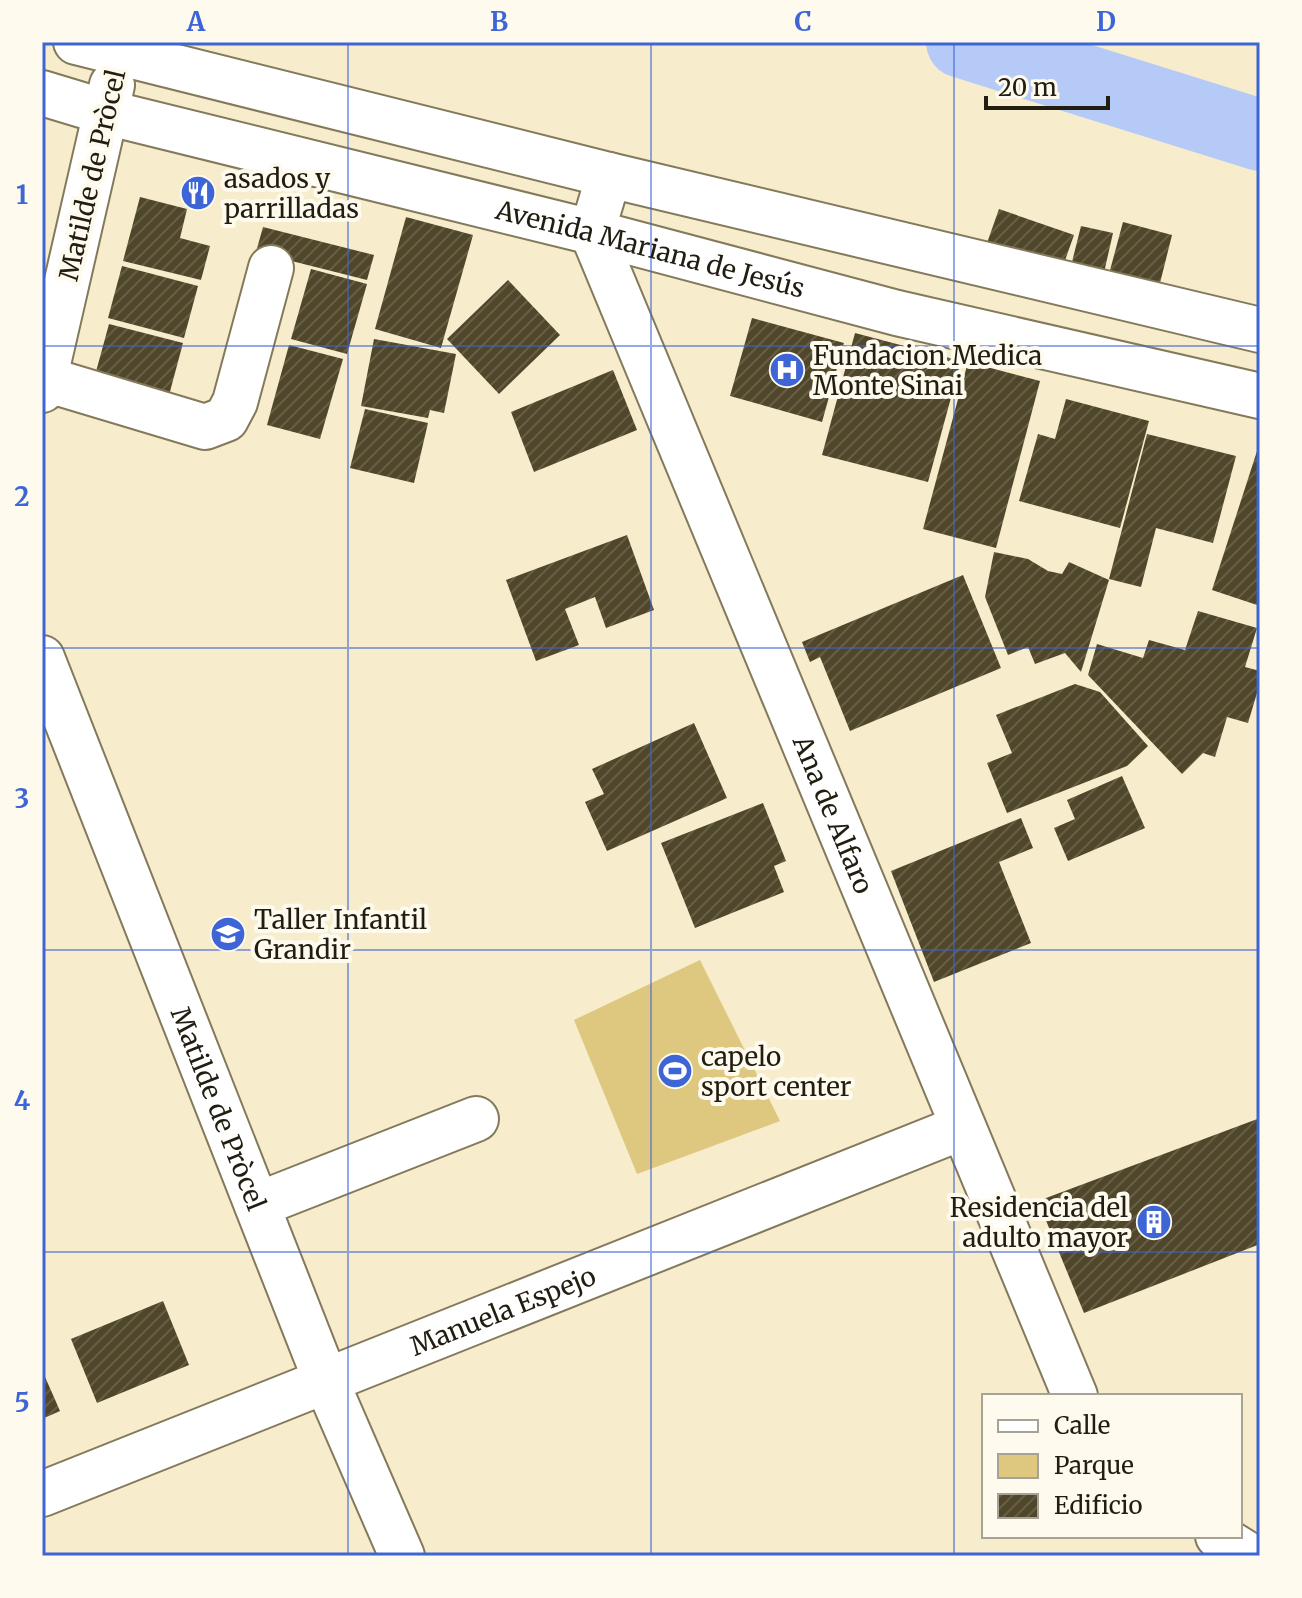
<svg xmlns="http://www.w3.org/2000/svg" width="1302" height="1598" viewBox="0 0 1302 1598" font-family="Merriweather,serif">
  <defs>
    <pattern id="building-hatch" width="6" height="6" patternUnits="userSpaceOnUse" patternTransform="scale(2)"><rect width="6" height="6" fill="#50472a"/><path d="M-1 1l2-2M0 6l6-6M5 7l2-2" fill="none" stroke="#665e46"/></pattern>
  </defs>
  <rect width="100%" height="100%" fill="#f7eccb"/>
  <path fill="#dec77e" d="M700,960L780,1121L637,1174L574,1020Z"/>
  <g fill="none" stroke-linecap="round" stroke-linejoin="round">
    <path stroke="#b5caf7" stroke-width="72" d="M962,42L1260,135"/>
  </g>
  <g fill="url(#building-hatch)">
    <path d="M140,197L187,209L180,238L210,246L201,280L123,261Z"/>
    <path d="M999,209L1074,235L1062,269L987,243Z"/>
    <path d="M406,217L473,235L441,348L375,329Z"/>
    <path d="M1123,222L1172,235L1159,287L1109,274Z"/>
    <path d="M1081,226L1113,233L1103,277L1070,270Z"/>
    <path d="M263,227L374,255L367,280L256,252Z"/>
    <path d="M122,266L198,286L184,338L108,318Z"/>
    <path d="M311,269L367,284L347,354L291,339Z"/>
    <path d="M508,280L560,335L499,394L447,339Z"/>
    <path d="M752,318L844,343L822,422L730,396Z"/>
    <path d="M109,324L183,343L168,399L94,379Z"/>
    <path d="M855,333L961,361L928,482L822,455Z"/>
    <path d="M374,339L456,354L444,413L430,410L428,418L361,406Z"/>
    <path d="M289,345L343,359L320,439L267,425Z"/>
    <path d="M968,362L1040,381L996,548L923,529Z"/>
    <path d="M613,370L637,430L534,472L511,412Z"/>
    <path d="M1066,399L1149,421L1120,528L1019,501L1038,434L1055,439Z"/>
    <path d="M365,409L428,423L414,483L350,468Z"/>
    <path d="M1147,434L1236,456L1213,543L1156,528L1141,587L1109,579Z"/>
    <path d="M1259,445H1260V606L1212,590Z"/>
    <path d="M627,535L654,610L606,628L595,597L565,609L579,645L536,661L506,580Z"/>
    <path d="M994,552L1028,559L1048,571L1062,574L1069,562L1109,580L1081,672L1065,653L1035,664L1028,647L1008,655L985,597Z"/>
    <path d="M963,575L1001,668L850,731L820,657L810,662L802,642Z"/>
    <path d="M1198,611L1257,628L1245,667L1260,671V683L1248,723L1227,717L1215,757L1203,753L1182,774L1088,675L1097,644L1143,658L1149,640L1185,650Z"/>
    <path d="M1075,684L1100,692L1148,746L1127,766L1007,813L987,763L1012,753L996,715Z"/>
    <path d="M694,723L727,798L607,851L585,802L604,794L592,769Z"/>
    <path d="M1122,776L1145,828L1068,861L1054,828L1075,819L1067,800Z"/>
    <path d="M763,803L786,861L774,866L784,892L695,928L661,843Z"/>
    <path d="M1021,818L1033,848L999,862L1031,943L934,982L891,871Z"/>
    <path d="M1260,1118V1244L1084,1313L1038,1201Z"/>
    <path d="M163,1301L189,1365L97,1403L71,1339Z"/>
    <path d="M42,1370L60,1411L42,1419Z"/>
  </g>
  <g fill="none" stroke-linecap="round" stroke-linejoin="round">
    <defs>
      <g id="minor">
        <path d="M76,42L609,175L1260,330"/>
        <path id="s1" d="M42,93L105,112L592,232L897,313L1260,396"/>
        <path id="s2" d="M609,175L592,232L1075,1396"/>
        <path d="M45,379L205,427L226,419L235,402L271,268"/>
        <path d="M42,390L112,85"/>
        <path id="s3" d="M42,658L326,1381L402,1556"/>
        <path d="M257,1205L476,1119"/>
        <path id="s4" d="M42,1494L963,1127"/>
        <path d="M1218,1536L1250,1556"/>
      </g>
    </defs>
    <use href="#minor" stroke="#83795b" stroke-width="48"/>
    <use href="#minor" stroke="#fff" stroke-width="44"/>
  </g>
  <path fill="none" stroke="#3d65d6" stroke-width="2" stroke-opacity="0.55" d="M348,42V1556M651,42V1556M954,42V1556M42,346H1260M42,648H1260M42,950H1260M42,1252H1260"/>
  <defs>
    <symbol id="restaurant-disc" viewBox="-11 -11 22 22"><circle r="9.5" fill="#3d65d6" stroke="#fefaed"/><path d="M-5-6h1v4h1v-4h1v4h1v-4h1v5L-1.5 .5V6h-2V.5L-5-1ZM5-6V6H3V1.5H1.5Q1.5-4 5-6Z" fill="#fff"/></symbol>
    <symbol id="hospital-disc" viewBox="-11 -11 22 22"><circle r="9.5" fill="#3d65d6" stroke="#fefaed"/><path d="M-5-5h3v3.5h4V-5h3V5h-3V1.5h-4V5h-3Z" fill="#fff"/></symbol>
    <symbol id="school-disc" viewBox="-11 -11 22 22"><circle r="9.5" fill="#3d65d6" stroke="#fefaed"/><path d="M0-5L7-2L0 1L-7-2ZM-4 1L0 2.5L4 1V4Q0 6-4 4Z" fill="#fff"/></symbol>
    <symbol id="stadium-disc" viewBox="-11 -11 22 22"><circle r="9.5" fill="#3d65d6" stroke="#fefaed"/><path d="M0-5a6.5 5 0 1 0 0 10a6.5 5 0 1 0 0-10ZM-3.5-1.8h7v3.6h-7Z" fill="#fff"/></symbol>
    <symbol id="building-disc" viewBox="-11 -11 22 22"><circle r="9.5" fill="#3d65d6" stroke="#fefaed"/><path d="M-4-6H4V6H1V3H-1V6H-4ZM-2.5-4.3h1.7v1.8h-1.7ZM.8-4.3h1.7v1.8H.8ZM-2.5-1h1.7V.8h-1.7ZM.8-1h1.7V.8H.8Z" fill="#fff"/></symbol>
  </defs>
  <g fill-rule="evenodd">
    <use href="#restaurant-disc" x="178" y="173" width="40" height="40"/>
    <use href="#hospital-disc" x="767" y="350" width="40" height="40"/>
    <use href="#school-disc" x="208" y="914" width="40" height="40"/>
    <use href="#stadium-disc" x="655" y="1051" width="40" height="40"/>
    <use href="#building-disc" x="1134" y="1202" width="40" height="40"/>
  </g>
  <g text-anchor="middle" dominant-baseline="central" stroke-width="8" stroke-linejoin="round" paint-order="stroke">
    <g font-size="26" fill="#211d11" stroke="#fefaed">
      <text transform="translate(92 175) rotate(-77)">Matilde de Pròcel</text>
      <text stroke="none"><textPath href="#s1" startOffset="628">Avenida Mariana de Jesús</textPath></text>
      <text stroke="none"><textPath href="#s2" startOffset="690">Ana de Alfaro</textPath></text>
      <text stroke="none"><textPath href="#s3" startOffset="484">Matilde de Pròcel</textPath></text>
      <text stroke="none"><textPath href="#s4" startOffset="496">Manuela Espejo</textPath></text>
    </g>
    <g font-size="26" fill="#211d11" stroke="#fefaed" text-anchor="start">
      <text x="224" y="178">asados y<tspan x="224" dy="30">parrilladas</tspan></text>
      <text x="813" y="355">Fundacion Medica<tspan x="813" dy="30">Monte Sinai</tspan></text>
      <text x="254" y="919">Taller Infantil<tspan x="254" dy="30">Grandir</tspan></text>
      <text x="701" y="1056">capelo<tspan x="701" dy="30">sport center</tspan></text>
      <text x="1128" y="1207" text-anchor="end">Residencia del<tspan x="1128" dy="30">adulto mayor</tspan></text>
    </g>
  </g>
  <rect width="1302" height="1598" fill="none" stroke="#fefaed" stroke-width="88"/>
  <rect x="982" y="1394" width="260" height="144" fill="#fefaed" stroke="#a6a295" stroke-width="2"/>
  <rect x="998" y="1420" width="40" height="12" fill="#ffffff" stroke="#a6a295" stroke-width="2"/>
  <text x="1054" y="1434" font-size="24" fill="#211d11">Calle</text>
  <rect x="998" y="1454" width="40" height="24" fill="#dec77e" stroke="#a6a295" stroke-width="2"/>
  <text x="1054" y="1474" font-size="24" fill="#211d11">Parque</text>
  <rect x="998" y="1494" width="40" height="24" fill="url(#building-hatch)" stroke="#a6a295" stroke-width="2"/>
  <text x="1054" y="1514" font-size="24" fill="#211d11">Edificio</text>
  <path d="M986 96v12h122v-12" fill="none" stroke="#211d11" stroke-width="4"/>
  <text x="998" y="96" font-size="24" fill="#211d11" stroke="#fefaed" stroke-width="6" paint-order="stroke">20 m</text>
  <rect x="44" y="44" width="1214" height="1510" fill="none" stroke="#3d65d6" stroke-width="3"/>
  <g font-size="26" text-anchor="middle" font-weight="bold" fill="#3d65d6">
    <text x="196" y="31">A</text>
    <text x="499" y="31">B</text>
    <text x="803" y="31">C</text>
    <text x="1106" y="31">D</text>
    <text x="22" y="204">1</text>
    <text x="22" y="506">2</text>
    <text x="22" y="808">3</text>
    <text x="22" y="1110">4</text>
    <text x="22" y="1412">5</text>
  </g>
</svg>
